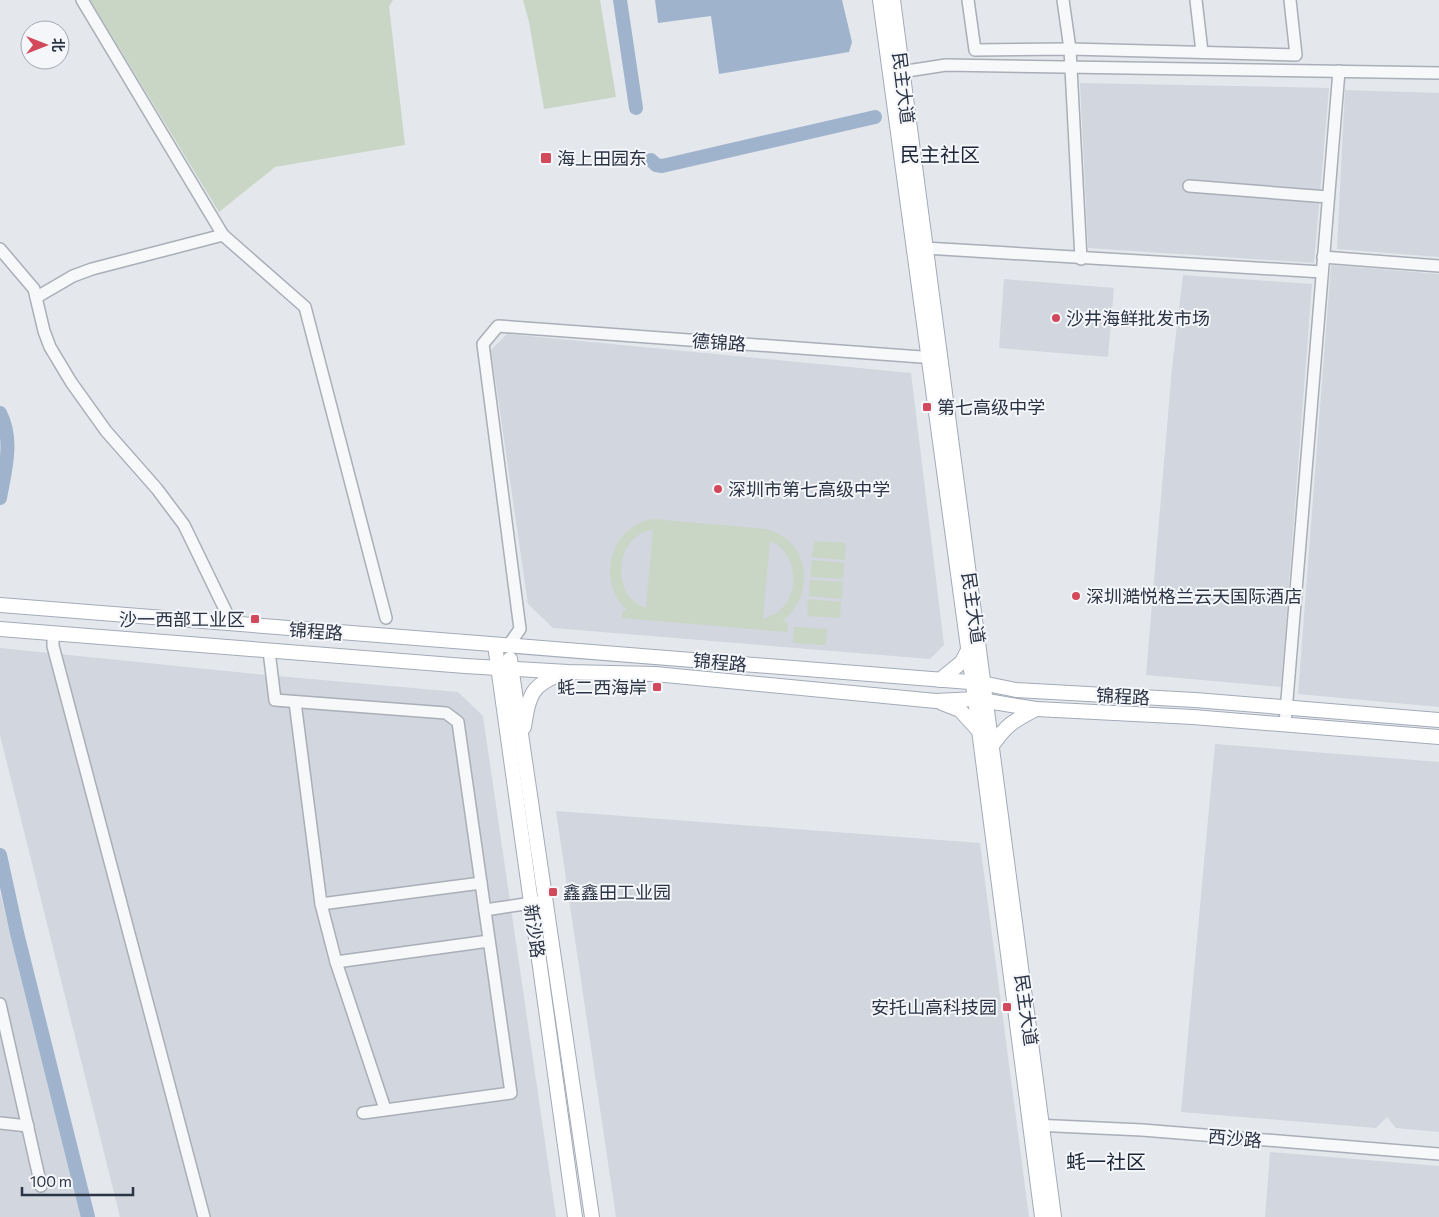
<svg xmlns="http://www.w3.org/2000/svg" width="1439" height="1217" viewBox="0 0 1439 1217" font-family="Commissioner,'Noto Sans SC',sans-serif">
  <rect width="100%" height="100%" fill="#e4e7ec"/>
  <g fill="#d2d6de">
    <path d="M1080,83L1329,88L1314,263L1088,248Z"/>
    <path d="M1345,90L1439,93V257L1337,249Z"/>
    <path d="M1331,265L1439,274V707L1298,694Z"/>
    <path d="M1183,275L1312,284L1281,687L1146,675L1172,368Z"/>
    <path d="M1004,279L1114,288L1108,357L999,348Z"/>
    <path d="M507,334L911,373L944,645L930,659L553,628L528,604L491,350Z"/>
    <path d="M0,648L266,675L458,692L483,716L556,1217H120L0,735Z"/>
    <path d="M1215,744L1439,762V1132L1396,1128L1387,1117L1376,1128L1181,1112Z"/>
    <path d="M556,811L980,843L1029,1217H616Z"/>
    <path d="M0,893L82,1217H0Z"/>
    <path d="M1270,1152L1439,1166V1217H1265Z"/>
  </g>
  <g fill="#c9d6c5" fill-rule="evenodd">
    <path d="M90,0H393L389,6L405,145L275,167L219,212Z"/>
    <path d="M523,0H600L616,97L544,109L529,22Z"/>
    <path d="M653,519L766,529C810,540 817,595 782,621L788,622L787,632L622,618L623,610H627C595,581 611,525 653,519ZM653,530L646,607V608C609,596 615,534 653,530ZM770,541C775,542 778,545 782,549C802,570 795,613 763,618Z"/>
    <path d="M814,541L846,543L845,560L812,557Z"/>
    <path d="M812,560L844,563L843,579L810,577Z"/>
    <path d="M810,580L843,582L842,599L809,596Z"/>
    <path d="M808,599L841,602L840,618L807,616Z"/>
    <path d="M794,627L827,629L826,645L793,643Z"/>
  </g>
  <path fill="#9fb4cc" d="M655,0H842L852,42L849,52L719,74L711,16L658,23Z"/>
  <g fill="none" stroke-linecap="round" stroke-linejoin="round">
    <g stroke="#9fb4cc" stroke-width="14">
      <path d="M620,0L636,108"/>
      <path d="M651,160L656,165L662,166L875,117"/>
      <path d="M0,413C14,440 5,470 0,498"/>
      <path d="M0,855L17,933L88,1217"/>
    </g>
    <defs>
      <g id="minor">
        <path d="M82,0L223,235"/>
        <path d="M968,0L975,50L1070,49L1296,55L1290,0"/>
        <path d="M1063,0L1070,49L1081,259"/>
        <path d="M1196,0L1202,52"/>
        <path d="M894,73L946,65L1439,73"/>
        <path d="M1189,186L1328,197"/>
        <path d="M925,248L1322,272"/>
        <path d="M0,249L34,289L44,331L50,347L71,382L106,431L157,489L184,525L232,624"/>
        <path d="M1323,257L1439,266"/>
        <path d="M37,297L73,276L92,269L223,235L305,307L386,618"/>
        <path d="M53,634V646L204,1217"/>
        <path d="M508,646L520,629L483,344L498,326L935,358"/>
        <path d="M269,651L275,700L446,713L458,722L511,1093L363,1113"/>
        <path d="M295,702L321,904L336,962L385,1109"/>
        <path d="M1285,724L1339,71"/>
        <path d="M321,904L481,883"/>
        <path d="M485,910L538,902"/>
        <path d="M336,962L489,941"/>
        <path d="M0,1004L41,1186"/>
        <path d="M0,1123L28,1126"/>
        <path d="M1034,1125L1142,1130L1439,1154"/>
      </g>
      <g id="major">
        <path d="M880,0L975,699L1042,1217"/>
        <path d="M893,0L1054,1217"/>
        <path d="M0,605L982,683L1016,690L1195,700L1439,720"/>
        <path d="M0,629L465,666L568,672L655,674L936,701L975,699L1036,709L1193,717L1439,737"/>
        <path d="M495,645L575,1217"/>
        <path d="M510,659L592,1217"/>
        <path d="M940,680L962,662L968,650"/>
        <path d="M942,703L960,710L979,731"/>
        <path d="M524,727C529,695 531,684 564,673"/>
        <path d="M991,747C1006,725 1013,721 1036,709"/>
      </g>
    </defs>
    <use href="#minor" stroke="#a9aeb7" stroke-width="14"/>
    <use href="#major" stroke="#a3abb8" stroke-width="16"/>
    <use href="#minor" stroke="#f7f8fa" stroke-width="11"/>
    <use href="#major" stroke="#fff" stroke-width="14"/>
  </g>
  <g fill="#d1495b" stroke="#f4f6f9" stroke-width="2">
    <rect x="540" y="152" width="12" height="12" rx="2.5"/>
    <circle cx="1056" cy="318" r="5"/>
    <rect x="922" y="402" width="10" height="10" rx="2.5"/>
    <circle cx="718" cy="489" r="5"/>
    <circle cx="1076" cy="596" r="5"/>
    <rect x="250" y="614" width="10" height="10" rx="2.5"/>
    <rect x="652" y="682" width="10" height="10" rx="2.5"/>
    <rect x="548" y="887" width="10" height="10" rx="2.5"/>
    <rect x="1002" y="1002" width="10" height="10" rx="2.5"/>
  </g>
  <g text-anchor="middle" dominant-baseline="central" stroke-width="4" stroke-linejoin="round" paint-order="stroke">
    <g font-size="18" fill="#2b3445" stroke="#f4f6f9">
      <text transform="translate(904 88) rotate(83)">民主大道</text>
      <text transform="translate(719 342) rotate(4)">德锦路</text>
      <text transform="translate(974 608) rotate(82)">民主大道</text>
      <text transform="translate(316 631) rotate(4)">锦程路</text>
      <text transform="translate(720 662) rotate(5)">锦程路</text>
      <text transform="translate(1123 696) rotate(3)">锦程路</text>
      <text transform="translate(535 931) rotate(82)">新沙路</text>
      <text transform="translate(1027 1010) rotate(82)">民主大道</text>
      <text transform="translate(1235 1138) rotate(5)">西沙路</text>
    </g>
    <g font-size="18" fill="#2b3445" stroke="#f4f6f9" text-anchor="start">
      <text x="557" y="158">海上田园东</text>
      <text x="1066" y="318">沙井海鲜批发市场</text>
      <text x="937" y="407">第七高级中学</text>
      <text x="728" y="489">深圳市第七高级中学</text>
      <text x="1086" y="596">深圳澔悦格兰云天国际酒店</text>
      <text x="245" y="619" text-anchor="end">沙一西部工业区</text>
      <text x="647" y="687" text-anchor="end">蚝二西海岸</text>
      <text x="563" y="892">鑫鑫田工业园</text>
      <text x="997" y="1007" text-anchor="end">安托山高科技园</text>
    </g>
    <g font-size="20" fill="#1d2536" stroke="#f4f6f9">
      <text x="940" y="154">民主社区</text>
      <text x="1106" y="1161">蚝一社区</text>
    </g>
  </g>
  <g transform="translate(45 45) rotate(90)"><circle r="24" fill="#f4f6f9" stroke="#a4a8b1"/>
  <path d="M0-4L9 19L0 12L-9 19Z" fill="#d1495b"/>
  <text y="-8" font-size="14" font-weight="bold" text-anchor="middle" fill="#2b3445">北</text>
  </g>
  <path d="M22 1187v8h111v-8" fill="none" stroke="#2b3445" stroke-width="2.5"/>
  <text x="30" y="1187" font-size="15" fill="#2b3445" stroke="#f4f6f9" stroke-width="4" paint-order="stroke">100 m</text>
</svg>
